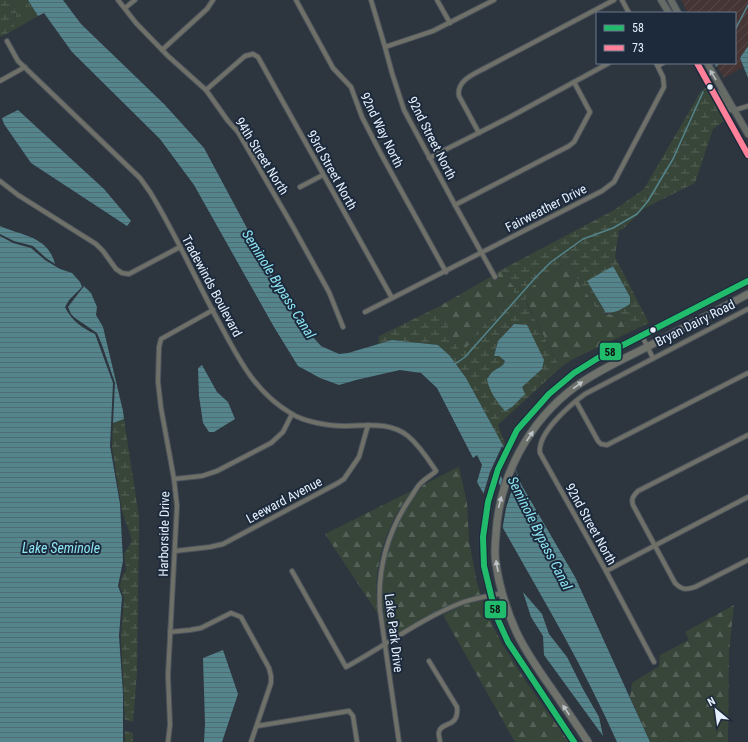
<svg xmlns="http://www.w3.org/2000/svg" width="748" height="742" viewBox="0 0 748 742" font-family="'Roboto Condensed',sans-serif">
  <defs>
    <pattern id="industrial-furrows" width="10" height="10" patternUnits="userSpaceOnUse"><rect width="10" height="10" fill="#453534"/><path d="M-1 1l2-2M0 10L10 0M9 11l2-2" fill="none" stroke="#574948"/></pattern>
    <pattern id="forest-firs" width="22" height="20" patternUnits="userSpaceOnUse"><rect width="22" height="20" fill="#374639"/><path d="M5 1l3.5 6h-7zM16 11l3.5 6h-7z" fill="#546157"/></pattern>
    <pattern id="wetland-marsh" width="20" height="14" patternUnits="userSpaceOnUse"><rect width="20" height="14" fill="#374639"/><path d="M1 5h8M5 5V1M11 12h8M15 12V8" fill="none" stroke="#546157"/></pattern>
    <pattern id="park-tufts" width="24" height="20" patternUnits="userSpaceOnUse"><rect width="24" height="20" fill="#374639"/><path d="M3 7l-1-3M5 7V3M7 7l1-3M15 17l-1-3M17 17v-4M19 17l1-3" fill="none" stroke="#546157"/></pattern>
    <pattern id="water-rules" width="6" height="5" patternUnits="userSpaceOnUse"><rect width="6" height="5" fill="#54848c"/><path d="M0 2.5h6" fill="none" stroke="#4e6c72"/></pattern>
  </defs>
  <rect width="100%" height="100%" fill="#2d353f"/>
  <path fill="url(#industrial-furrows)" d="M681,0H748V46L740,58L743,67L724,78L715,63H735V13H688Z"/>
  <g fill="url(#forest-firs)">
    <path d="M567,261L598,312L618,316L632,331L571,360L560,368L525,299L532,286L540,282Z"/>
    <path d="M501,270L514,287L515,293L501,312L489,318L469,345L460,354L438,307L492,276L495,280L499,278L496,273Z"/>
    <path d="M460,466L459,467L467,503L469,541L477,583L481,595C450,602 420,620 393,636L385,624L381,590L387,553L394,532L403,513L423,485Z"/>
    <path d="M413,490C408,496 403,503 399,510C381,540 372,579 378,614L325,534Z"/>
    <path d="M483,600L493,626L501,642L527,683L569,742H515L443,615L463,605Z"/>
    <path d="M734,605L729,651L728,742H650L630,697L632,683L659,666L660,655L689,640L685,632Z"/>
  </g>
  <g fill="url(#wetland-marsh)" fill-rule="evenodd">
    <path d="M0,0H12L16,12L14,30L0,37Z"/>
    <path d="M706,88L724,121L713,129L695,183L645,208L624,228L619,230L615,257L649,323L632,331L618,316L608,313L618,311L587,281L606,313L598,312L567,261L539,283L532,286L525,300L560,368L498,425L506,446L505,449L466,378L450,356L438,345L392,340L378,344L379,336L438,307L460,353L469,345L489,318L501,312L514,293V287L501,270L614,210L644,189L701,91ZM514,324L542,369L522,387L492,372L503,365L505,361L499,356L494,355L498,341Z"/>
    <path d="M124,419L139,517L137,673L133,722L125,720L121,636L124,598L120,586L123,574L126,571V566L124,555L132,540L122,511L112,447L113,423Z"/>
    <path d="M125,731L133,733V742H125Z"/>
  </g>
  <path fill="url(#park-tufts)" d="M12,0H28L38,16L14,30L16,12Z"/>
  <g fill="url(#water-rules)">
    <path d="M28,0H63L81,24L164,104L204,148L294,316L321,346L339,354L348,353L392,340L438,345L450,356L466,378L505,449L486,498L477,482L482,465L477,455L473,458L437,388L421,373L400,370L356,380L339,385L320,378L298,366L274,327L194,185L160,139L72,52L44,13L38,16Z"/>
    <path d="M748,46V78L740,58Z"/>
    <path d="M18,110L104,189L131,221L127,226L31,163L4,124L2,118Z"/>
    <path d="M0,226C22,236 48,236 55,264L46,258L33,246L14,241L0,234Z"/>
    <path d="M0,236L13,243L31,248L45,260L60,269L72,273L80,282L82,287L69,300L65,307C71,320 82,328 95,334L113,383L110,446L120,504L123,561L118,586L122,597L119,636L123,694V742H0Z"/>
    <path d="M613,266L630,297V304C622,309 616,313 606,313L587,281Z"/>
    <path d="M84,286L91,293L97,307L96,315L103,327L123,411L124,419L113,423L115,383L102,345L97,333L75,318L71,314L68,307Z"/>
    <path d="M514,324L527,325L544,360L542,369L522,387L525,394L512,407L505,411C497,402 489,391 487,379L492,372L503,365L505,361L499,356H494L498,341Z"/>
    <path d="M202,365L217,392L228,402L235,419L214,432H209L203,423L199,396L198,368Z"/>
    <path d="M515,468L521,484L575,577L650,742H617C583,665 540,594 499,521Z"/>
    <path d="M523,592L542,614L549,634L567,657L583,689L599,717L603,736L544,655L543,636L531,617Z"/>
    <path d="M223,650L238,694L222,742H204L205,724L203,658Z"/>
  </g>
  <g fill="#2d353f">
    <path d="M502,446L505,452L486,500L483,496L484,492L490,472Z"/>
    <path d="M513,466L517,474L506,508L502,531L497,522Z"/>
  </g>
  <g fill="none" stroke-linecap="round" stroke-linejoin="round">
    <g stroke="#54848c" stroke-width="1.5">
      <path d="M735,30L748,5"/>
      <path d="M716,66L718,63"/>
      <path d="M455,364L465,357L536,277L551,262L583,239L613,228L637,214L648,201L673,159L703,92"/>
    </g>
    <path stroke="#54848c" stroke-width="5" d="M496,472L505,490"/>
    <defs>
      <g id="minor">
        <path d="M118,0L136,23L168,56L206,90L228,121L238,132L292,225L329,292L343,327"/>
        <path d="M296,0L333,68L351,87L362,117L381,154L446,272"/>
        <path d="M371,0L385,47L392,73L404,110L455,205L495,277"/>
        <path d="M437,0L450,23"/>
        <path d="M622,0L629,13"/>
        <path d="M125,8L135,0"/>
        <path d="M7,41L18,61L140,178L150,192C174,231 193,274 215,315C236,353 252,391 292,414C305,422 329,426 344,426C366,426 389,421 408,436C420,446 428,459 436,471C432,475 426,478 422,482C417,486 414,493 411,497C387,532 377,568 380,610L399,742"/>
        <path d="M385,47L433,31L494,0"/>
        <path d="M162,50L207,9L213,0"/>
        <path d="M658,66L663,63"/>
        <path d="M0,81L25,67"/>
        <path d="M206,90L245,56L253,54L258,57L392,298"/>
        <path d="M735,110L748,106"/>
        <path d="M479,133L459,96C456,80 476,73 487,67L614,0"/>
        <path d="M429,158L510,117L609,63"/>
        <path d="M0,181L18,195L96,244L103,251L116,269L122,273L129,274L180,247"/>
        <path d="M300,187L323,175"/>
        <path d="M455,205L569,146L574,142L590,112L574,82"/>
        <path d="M365,312L602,191L614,182L664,87L663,77L656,63"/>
        <path d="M642,336L653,358"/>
        <path d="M576,401L598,441L601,444L607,445L748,373"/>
        <path d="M748,435L638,491C633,496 631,499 633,505L675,583C682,590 686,590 695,587L748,560"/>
        <path d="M174,479L202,476L217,471L271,443L283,432L292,414"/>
        <path d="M175,551L210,547L223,544L338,483L344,479L359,457L368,425"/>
        <path d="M292,571L346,667C385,646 420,619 461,603C474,598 489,596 503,593"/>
        <path d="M606,571L748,497"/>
        <path d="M170,632L190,630L201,628L231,613L241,617L269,668L271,676V683L251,742"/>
        <path d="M429,661L457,707C459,729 441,721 439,732C438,735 440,739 440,742"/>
        <path d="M654,662L606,571L540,453C537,433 570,405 585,394L748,309"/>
        <path d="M257,726L349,711L353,716L357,742"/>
        <path d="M168,742L170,725L168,675L177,506L174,479L161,408L158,382L159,347L161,339L213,310"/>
      </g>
      <g id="secondary">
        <path d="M661,0L669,13"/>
        <path d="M671,0L678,13"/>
        <path d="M697,63L748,155"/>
        <path d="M707,63L748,134"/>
        <path d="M718,94L727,108L735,110"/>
      </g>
      <g id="primary">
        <path d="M574,742L508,642L498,620L491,595L484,566L483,537L488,502L498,469L517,430L549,394L574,373L598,358L748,281"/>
        <path d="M588,742C575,722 561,702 547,682C536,666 524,649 516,631C507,611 499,585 496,564C494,554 495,544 496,534C499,477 529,421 575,387C598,370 624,359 649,346C682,329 715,312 748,294"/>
      </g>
    </defs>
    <use href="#minor" stroke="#4c535c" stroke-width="6"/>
    <use href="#secondary" stroke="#4c535c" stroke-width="8"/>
    <use href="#primary" stroke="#4c535c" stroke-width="9"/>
    <use href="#minor" stroke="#6f7169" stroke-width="4"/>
    <use href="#secondary" stroke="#666b65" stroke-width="6"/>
    <use href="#primary" stroke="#6e726b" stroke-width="7"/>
    <defs>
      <path id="bus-1" d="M574,742L508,642L498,620L491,595L484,566L483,537L488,502L498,469L517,430L549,394L574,373L598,358L748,281"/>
      <path id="bus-2" d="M697,63L748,155"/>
    </defs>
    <use href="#bus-1" stroke="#1c2a3c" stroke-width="9"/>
    <use href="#bus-2" stroke="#1c2a3c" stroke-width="9"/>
    <use href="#bus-1" stroke="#20bc6c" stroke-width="6"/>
    <use href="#bus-2" stroke="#ff8098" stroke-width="6"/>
  </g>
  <defs><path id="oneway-solid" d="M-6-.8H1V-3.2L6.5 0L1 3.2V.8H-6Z"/></defs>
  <use fill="#b3bbc0" href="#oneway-solid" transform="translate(713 75) rotate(-121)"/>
  <g fill="#bcc4c9">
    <use href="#oneway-solid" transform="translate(578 385) rotate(-36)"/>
    <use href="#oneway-solid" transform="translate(530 436) rotate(-56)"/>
    <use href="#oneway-solid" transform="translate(500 502) rotate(-76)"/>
    <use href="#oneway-solid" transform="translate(497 566) rotate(-100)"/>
    <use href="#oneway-solid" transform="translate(566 710) rotate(-124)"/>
  </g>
  <g fill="#e6f0fc" stroke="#1c2a3c" stroke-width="1.5">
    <circle cx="710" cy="87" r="3.5"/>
    <circle cx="653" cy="330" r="3.5"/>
  </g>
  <g text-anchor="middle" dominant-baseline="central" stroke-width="4" stroke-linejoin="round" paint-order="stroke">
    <g font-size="13" fill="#e6f0fc" stroke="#1c2a3c">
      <text transform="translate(382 130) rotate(64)">92nd Way North</text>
      <text transform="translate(432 138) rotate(63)">92nd Street North</text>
      <text transform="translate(262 156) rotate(58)">94th Street North</text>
      <text transform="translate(332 170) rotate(61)">93rd Street North</text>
      <text transform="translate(546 208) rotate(-27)">Fairweather Drive</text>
      <text transform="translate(212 286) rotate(62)">Tradewinds Boulevard</text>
      <text transform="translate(695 323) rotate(-27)">Bryan Dairy Road</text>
      <text transform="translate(284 500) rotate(-28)">Leeward Avenue</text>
      <text transform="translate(591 524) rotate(61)">92nd Street North</text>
      <text transform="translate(164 534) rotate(-89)">Harborside Drive</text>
      <text transform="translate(394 633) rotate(83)">Lake Park Drive</text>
    </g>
    <g font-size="14" font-style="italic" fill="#8ee7f4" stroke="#1c2a3c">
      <text transform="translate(279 284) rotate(58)">Seminole Bypass Canal</text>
      <text transform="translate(540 533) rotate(63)">Seminole Bypass Canal</text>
      <text x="61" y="548">Lake Seminole</text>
    </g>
  </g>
  <g stroke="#1c2a3c" stroke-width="1.5">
    <rect x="599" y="342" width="23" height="19" rx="4" fill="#20bc6c"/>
    <rect x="484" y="600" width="23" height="19" rx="4" fill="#20bc6c"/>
  </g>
  <g font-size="11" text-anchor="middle" font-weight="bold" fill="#111">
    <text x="610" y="356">58</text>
    <text x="495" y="613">58</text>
  </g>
  <rect x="596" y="12" width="140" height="52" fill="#1c2a3c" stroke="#6d7989"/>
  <rect x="604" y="25" width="20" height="6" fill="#20bc6c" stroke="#6d7989"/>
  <text x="632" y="32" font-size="12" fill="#e6f0fc">58</text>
  <rect x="604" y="45" width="20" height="6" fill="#ff8098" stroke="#6d7989"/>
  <text x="632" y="52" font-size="12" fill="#e6f0fc">73</text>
  <g transform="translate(716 710) rotate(331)" stroke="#1c2a3c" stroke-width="3" paint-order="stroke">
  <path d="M0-3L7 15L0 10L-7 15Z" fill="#e6f0fc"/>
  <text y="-6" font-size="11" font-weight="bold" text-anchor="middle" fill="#e6f0fc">N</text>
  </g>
</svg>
